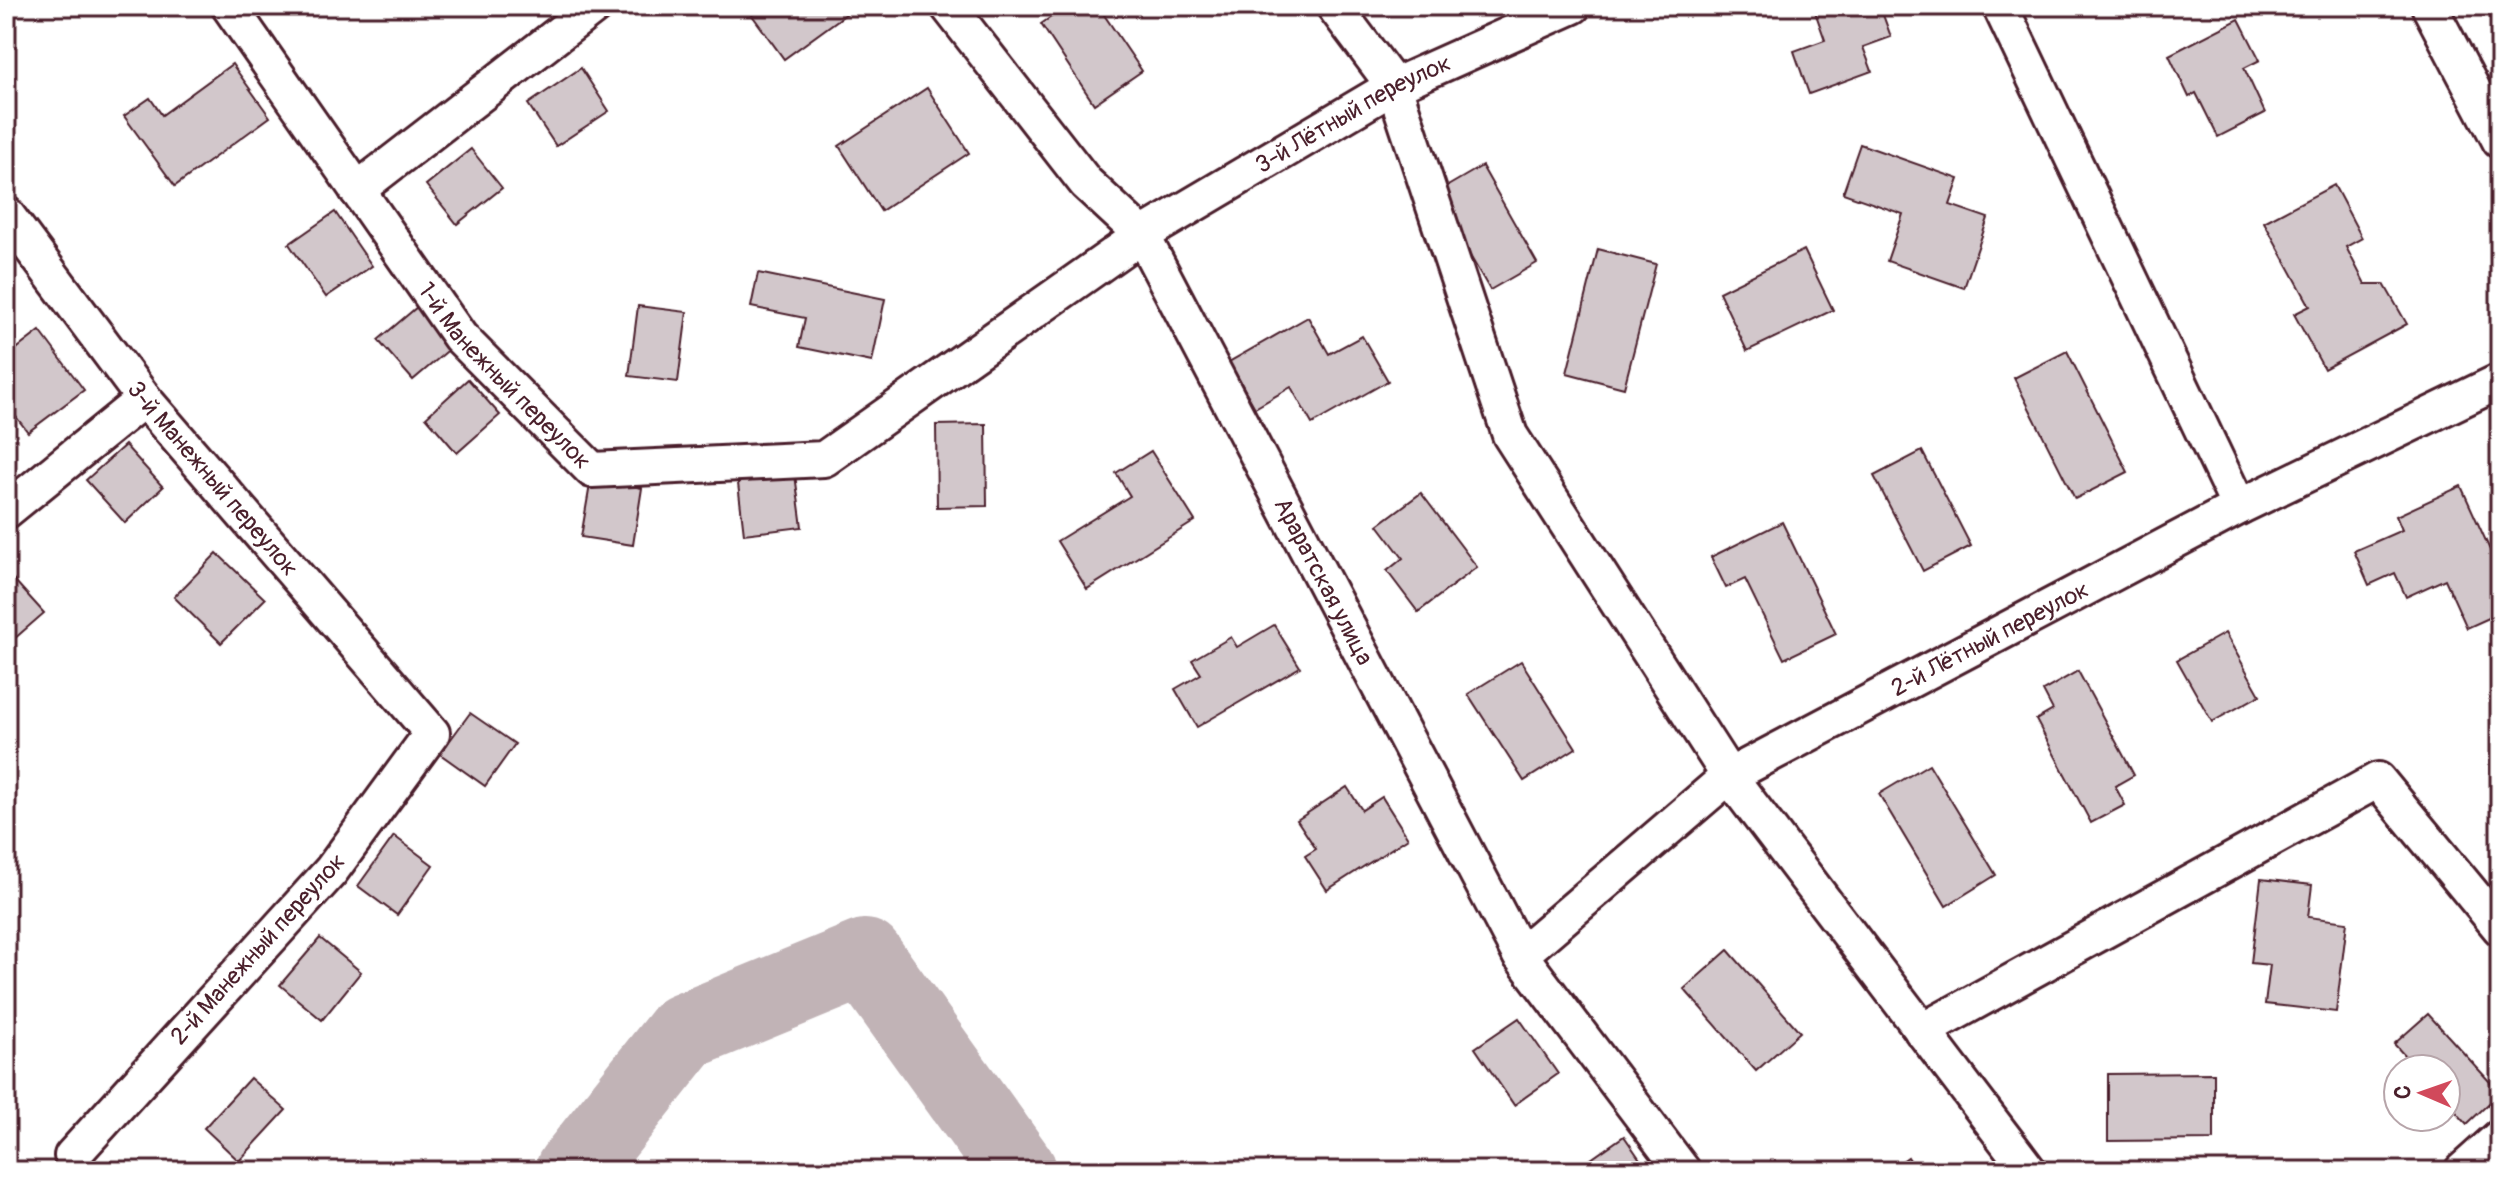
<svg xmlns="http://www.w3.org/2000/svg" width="2506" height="1177" viewBox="0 0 2506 1177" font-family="Pangolin,sans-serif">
  <rect width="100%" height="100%" fill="#fff"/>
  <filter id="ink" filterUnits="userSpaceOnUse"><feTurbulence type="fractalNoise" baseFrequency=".0125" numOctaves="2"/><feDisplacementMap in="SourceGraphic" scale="16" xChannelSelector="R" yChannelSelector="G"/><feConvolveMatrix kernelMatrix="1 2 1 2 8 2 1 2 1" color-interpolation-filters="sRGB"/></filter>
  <g filter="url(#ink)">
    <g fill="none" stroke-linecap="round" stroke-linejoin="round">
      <path stroke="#c1b3b6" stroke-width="78" d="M574,1171L684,1032L865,958L1018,1171"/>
    </g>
    <g fill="#d2c7cb" stroke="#4a1f2b" stroke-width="2">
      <path d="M756,6H857L784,59L749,11Z"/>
      <path d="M1067,6H1098L1142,71L1094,104L1041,24Z"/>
      <path d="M1813,6H1900L1882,12L1891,37L1863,47L1872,71L1809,94L1794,51L1825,40Z"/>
      <path d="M2239,19L2260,60L2244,68L2265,113L2218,137L2196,93L2189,97L2169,55Z"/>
      <path d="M232,64L270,117L175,186L124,116L150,98L162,115Z"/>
      <path d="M581,68L609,111L556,146L528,104Z"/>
      <path d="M927,88L969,153L881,211L839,146Z"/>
      <path d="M1860,144L1959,179L1950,205L1988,218L1964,288L1887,261L1903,214L1843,193Z"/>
      <path d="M471,149L502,188L457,224L426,185Z"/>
      <path d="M1482,166L1537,263L1490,290L1434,194Z"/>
      <path d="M2334,185L2362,238L2346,247L2365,284H2384L2407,324L2324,369L2294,314L2310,306L2264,222Z"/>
      <path d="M335,212L372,266L326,297L289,244Z"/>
      <path d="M1598,249L1656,264L1624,388L1567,373Z"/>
      <path d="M1804,250L1833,310L1747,351L1719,292Z"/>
      <path d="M758,273L885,299L872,362L799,347L805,318L751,307Z"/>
      <path d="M638,306L687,312L678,382L629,376Z"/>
      <path d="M417,307L452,347L413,380L378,340Z"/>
      <path d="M1308,317L1329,354L1362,336L1388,381L1312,424L1291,387L1255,408L1229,362Z"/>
      <path d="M40,331L84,390L28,432L6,404V357Z"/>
      <path d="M2067,351L2128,472L2075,499L2014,378Z"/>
      <path d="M468,379L500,415L457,453L426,417Z"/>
      <path d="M986,424L987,506L937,507L936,425Z"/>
      <path d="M125,445L163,487L125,523L86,480Z"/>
      <path d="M1151,451L1195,521L1087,589L1057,541L1130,496L1116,473Z"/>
      <path d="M1922,451L1971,546L1923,571L1874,476Z"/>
      <path d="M794,467L802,527L744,534L737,475Z"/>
      <path d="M591,479L642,488L633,545L581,537Z"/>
      <path d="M2461,486L2500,572V613L2467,628L2445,579L2406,597L2395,573L2369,585L2354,551L2402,530L2396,516Z"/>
      <path d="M1421,493L1477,567L1418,612L1387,571L1403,558L1378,525Z"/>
      <path d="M1782,522L1836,634L1784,659L1745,579L1726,588L1711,557Z"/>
      <path d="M217,553L265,599L221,643L174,597Z"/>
      <path d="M6,571L44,613L6,646Z"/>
      <path d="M1274,625L1300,667L1197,727L1175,689L1201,674L1192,660L1231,637L1237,647Z"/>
      <path d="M2225,633L2260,695L2212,722L2177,660Z"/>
      <path d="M1521,661L1576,748L1524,781L1468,694Z"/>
      <path d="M2078,671L2134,775L2115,786L2125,805L2091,823L2036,720L2053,710L2043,691Z"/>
      <path d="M470,713L515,744L485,786L440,754Z"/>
      <path d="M1929,764L1996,875L1946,906L1879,794Z"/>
      <path d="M1347,787L1362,810L1382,797L1408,838L1327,890L1305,856L1316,849L1297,820Z"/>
      <path d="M394,836L433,865L397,915L358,886Z"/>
      <path d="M2261,879L2312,885L2308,917L2347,922L2336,1012L2265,1004L2270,965L2251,963Z"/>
      <path d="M320,938L361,972L322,1020L280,985Z"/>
      <path d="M1728,950L1800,1032L1756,1071L1684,989Z"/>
      <path d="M2428,1014L2500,1093L2467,1124L2446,1101V1069H2417L2394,1044Z"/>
      <path d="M1519,1018L1558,1074L1514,1105L1475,1048Z"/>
      <path d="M2214,1073V1140L2108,1141V1074Z"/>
      <path d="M250,1078L286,1110L239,1161L204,1128Z"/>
      <path d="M1624,1136L1648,1171H1574Z"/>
      <path d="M1908,1157L1917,1171H1888Z"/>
    </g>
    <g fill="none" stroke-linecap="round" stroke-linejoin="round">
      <defs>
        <g id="minor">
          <path id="s1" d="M229,6L460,337L592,470L824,459L1142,235L1394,86L1573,6"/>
          <path id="s2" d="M948,6L1086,183L1142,235L1520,955L1683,1171"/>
          <path d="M1334,6L1394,86L1510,435L1729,776L2029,1171"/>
          <path d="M2000,6L2239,507"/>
          <path d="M2429,6L2500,141"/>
          <path d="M357,190L595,6"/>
          <path id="s3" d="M6,214L144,399L432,733L331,871L72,1156"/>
          <path d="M6,511L144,399"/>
          <path id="s4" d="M1520,955L1729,776L2239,507L2500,381"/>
          <path d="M1922,1031L2378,780L2500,928"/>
          <path d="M2462,1171L2500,1137"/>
        </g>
      </defs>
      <use href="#minor" stroke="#4a1f2b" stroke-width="40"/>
      <use href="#minor" stroke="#fff" stroke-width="34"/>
    </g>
  </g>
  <g text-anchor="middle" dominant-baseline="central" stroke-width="8" stroke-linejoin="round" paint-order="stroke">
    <g font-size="24" fill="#4a1f2b" stroke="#fff">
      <text stroke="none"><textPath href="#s1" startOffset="1456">3-й Лётный переулок</textPath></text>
      <text stroke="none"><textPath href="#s1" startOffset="462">1-й Манежный переулок</textPath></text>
      <text stroke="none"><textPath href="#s3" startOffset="336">3-й Манежный переулок</textPath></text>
      <text stroke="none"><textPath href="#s2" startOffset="692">Араратская улица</textPath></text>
      <text stroke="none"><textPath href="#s4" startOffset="570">2-й Лётный переулок</textPath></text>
      <text transform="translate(258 949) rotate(-48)">2-й Манежный переулок</text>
    </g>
  </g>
  <rect width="2506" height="1177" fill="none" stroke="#fff" stroke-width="32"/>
  <rect x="16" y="16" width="2474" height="1145" fill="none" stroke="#4a1f2b" stroke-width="3" filter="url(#ink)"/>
  <g transform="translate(2422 1093) rotate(272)"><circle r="38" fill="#ffffff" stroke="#b7a5aa" stroke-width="2"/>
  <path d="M0-6L14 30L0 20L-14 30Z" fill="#d1495b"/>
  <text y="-12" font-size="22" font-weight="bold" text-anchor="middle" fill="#4a1f2b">С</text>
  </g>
</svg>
